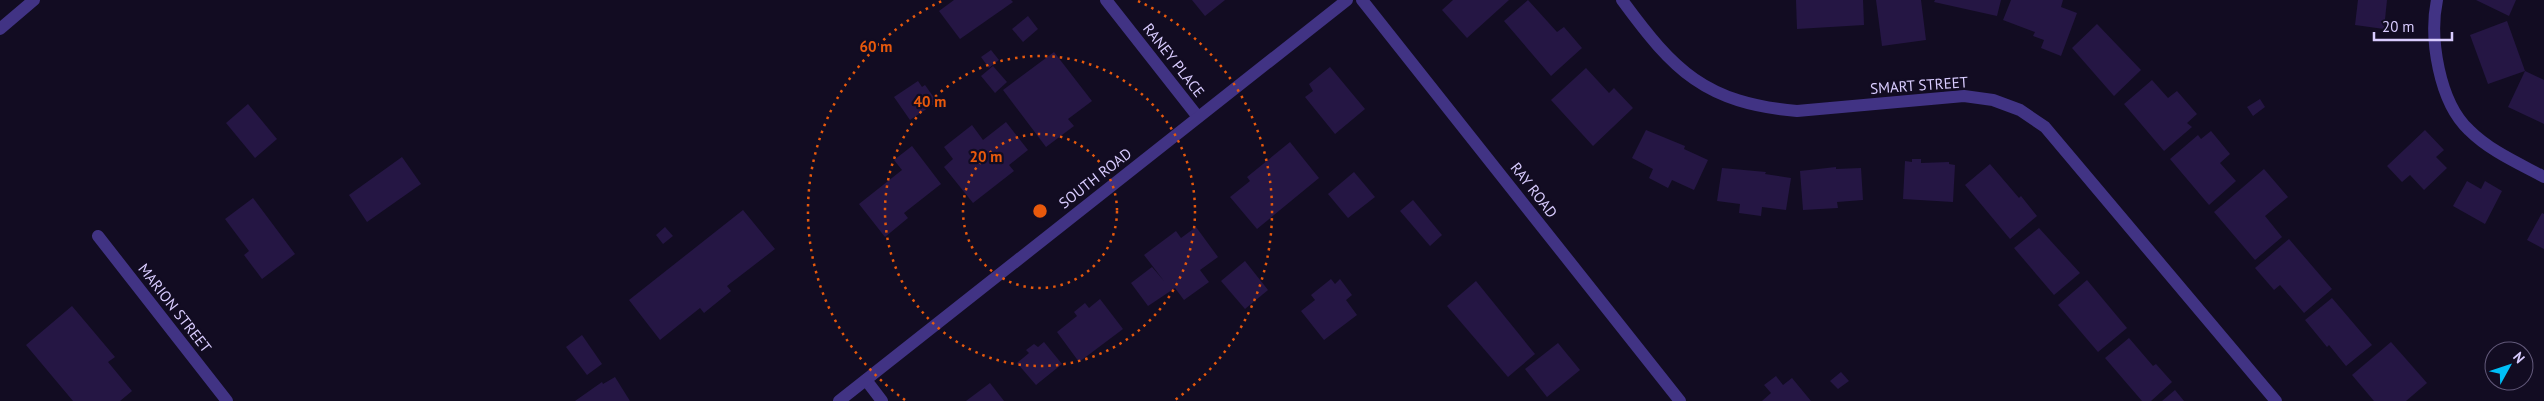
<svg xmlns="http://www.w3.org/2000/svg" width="2544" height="401" viewBox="0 0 2544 401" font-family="'PT Sans',sans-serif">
  <rect width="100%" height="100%" fill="#120c22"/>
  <g fill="#251644">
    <path d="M954,0H1011L1013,2L960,39L939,11Z"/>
    <path d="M1192,0H1225L1205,16Z"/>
    <path d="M1453,0H1509L1467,38L1442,10Z"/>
    <path d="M1528,0L1557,32L1564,27L1582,48L1551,76L1504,21Z"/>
    <path d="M1796,0H1863L1864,25L1797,29Z"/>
    <path d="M1876,0H1921L1926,40L1882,46Z"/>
    <path d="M1935,0H2001L1997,16L1934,2Z"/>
    <path d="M2011,0H2063L2061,7L2077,13L2061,56L2041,48L2044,40L2033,36L2035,32L2003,20Z"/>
    <path d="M2358,0H2387L2384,29L2355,25Z"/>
    <path d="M2476,0H2516L2509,16Z"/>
    <path d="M1028,16L1038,29L1023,42L1012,29Z"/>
    <path d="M2507,21L2525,71L2488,84L2470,35Z"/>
    <path d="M2097,24L2141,70L2114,96L2072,48Z"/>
    <path d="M991,50L999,60L989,68L981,57Z"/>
    <path d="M1054,52L1092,101L1068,119L1074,126L1046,147L1003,90Z"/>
    <path d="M993,66L1007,82L995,93L981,76Z"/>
    <path d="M1330,67L1365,109L1335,134L1305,97L1313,91L1309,84Z"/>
    <path d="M1586,68L1609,93L1614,88L1633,108L1593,146L1551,100Z"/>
    <path d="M2525,71L2544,80V124L2508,107Z"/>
    <path d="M2152,80L2168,98L2177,91L2197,114L2187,123L2192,127L2164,151L2124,104Z"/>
    <path d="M918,81L922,87L925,85L937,102L910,120L894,97Z"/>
    <path d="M2260,99L2265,107L2253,116L2247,107Z"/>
    <path d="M248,104L277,139L255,158L226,123Z"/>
    <path d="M1006,122L1028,150L1009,165L1014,171L973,203L944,167L953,159L944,147L972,125L983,140Z"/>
    <path d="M1646,130L1685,146L1684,149L1708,160L1694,190L1672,180L1668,188L1649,178L1653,169L1632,158Z"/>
    <path d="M2425,130L2444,150L2436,157L2447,168L2424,190L2410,175L2402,182L2387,166Z"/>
    <path d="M2211,131L2230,154L2220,163L2236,181L2209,205L2170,159L2198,135L2201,139Z"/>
    <path d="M1290,142L1319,178L1257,229L1230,197L1250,181L1247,177Z"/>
    <path d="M912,146L941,184L904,213L908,218L885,237L859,204L902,170L894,160Z"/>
    <path d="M402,157L421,184L367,222L349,195Z"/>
    <path d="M1912,159H1921V163L1949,162V164L1955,165L1953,202L1903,199L1905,161L1912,162Z"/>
    <path d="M1990,164L2019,198L2021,196L2037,216L2010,239L1965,185Z"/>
    <path d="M1836,167V169L1861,168L1863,200L1837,202L1838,208L1803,210L1800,171Z"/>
    <path d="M1722,168L1766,172L1765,174L1791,178L1786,210L1762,207L1761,216L1739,213L1740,204L1717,201Z"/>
    <path d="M2264,169L2288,197L2265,216L2282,237L2255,260L2214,212Z"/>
    <path d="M1354,172L1375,197L1348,218L1328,194Z"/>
    <path d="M2467,181L2481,189L2485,181L2502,191L2485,224L2453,206Z"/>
    <path d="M253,198L295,254L262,279L244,255L249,251L225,219Z"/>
    <path d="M1413,200L1442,235L1430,246L1400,211Z"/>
    <path d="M743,210L775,249L727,286L731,291L704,313L700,308L660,340L629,300Z"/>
    <path d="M2542,213L2544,214V249L2527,240Z"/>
    <path d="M665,227L673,236L663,244L656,235Z"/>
    <path d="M1196,227L1218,257L1200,270L1209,282L1184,300L1175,288L1148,306L1131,283L1152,267L1164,281L1144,255L1176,231L1181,238Z"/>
    <path d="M2039,228L2080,273L2054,295L2014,248Z"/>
    <path d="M2289,239L2332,289L2304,313L2280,285L2274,290L2255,268Z"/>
    <path d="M1245,261L1268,290L1245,309L1221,281Z"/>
    <path d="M1331,279L1335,284L1340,279L1352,295L1346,300L1357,315L1324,340L1301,311L1315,300L1311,295Z"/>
    <path d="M2087,280L2127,328L2098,352L2058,305Z"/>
    <path d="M1476,281L1535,354L1508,377L1447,306Z"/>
    <path d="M2332,298L2372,345L2346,366L2329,345L2327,347L2305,320Z"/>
    <path d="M1100,299L1123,329L1079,362L1057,332L1077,316L1074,312L1085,303L1089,308Z"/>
    <path d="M72,306L115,357L108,362L132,391L120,401H73L26,345Z"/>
    <path d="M582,335L602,364L587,375L566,347Z"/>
    <path d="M2129,338L2153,366L2156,364L2172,382L2151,401H2142L2105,358Z"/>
    <path d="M1044,342L1062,364L1036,385L1017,363L1029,353L1026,350L1034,344L1038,347Z"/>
    <path d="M2391,342L2427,383L2406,401H2374L2352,375Z"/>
    <path d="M1558,343L1580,370L1547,397L1525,369Z"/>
    <path d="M1841,372L1849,381L1838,389L1830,381Z"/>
    <path d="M1776,376L1783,385L1792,378L1811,401H1762L1771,393L1764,385Z"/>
    <path d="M615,377L630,401H575L602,382L603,384Z"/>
    <path d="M990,383L1004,401H966Z"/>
    <path d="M2175,390L2184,401H2162Z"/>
  </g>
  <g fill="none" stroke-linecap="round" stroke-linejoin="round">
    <g stroke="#413384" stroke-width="12">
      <path d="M1106,0L1198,117"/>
      <path d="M1622,0C1674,71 1705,103 1797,111L1964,96L1993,100L2020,110L2045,127L2276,401"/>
      <path d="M2437,0C2429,38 2439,102 2469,130C2490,151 2518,163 2544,177"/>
      <path d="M0,29L34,0"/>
      <path d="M98,236L227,401"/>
      <path d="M866,380L882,401"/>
    </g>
    <g stroke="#413384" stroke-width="12">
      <path d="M1362,0L1680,401"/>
      <path d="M839,401L1347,0"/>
    </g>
  </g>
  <g fill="none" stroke="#e8590c" stroke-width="2.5" stroke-dasharray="2.5 5">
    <circle cx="1040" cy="211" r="77"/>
    <circle cx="1040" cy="211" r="155"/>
    <path d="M905 400A232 232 0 0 1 942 1M1138 1A232 232 0 0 1 1175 400"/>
  </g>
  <g text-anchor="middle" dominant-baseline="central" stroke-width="4.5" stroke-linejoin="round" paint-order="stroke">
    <g font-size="15" fill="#d9ccff" stroke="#120c22">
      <text transform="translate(1174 60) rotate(52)">RANEY PLACE</text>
      <text transform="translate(1919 85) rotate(-4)">SMART STREET</text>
      <text transform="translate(1095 178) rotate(-38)">SOUTH ROAD</text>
      <text transform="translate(1534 190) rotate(52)">RAY ROAD</text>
      <text transform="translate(175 308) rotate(52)">MARION STREET</text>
    </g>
  </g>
  <circle cx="1040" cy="211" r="8" fill="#e8590c" stroke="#120c22" stroke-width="2.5"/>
  <g font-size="15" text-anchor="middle" font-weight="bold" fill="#e8590c" stroke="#120c22" stroke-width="4.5" stroke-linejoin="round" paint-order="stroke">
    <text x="876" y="52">60 m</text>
    <text x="930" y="107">40 m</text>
    <text x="986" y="162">20 m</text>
  </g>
  <g transform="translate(2509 366) rotate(50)"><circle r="24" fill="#120c22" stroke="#62597a"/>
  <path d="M0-4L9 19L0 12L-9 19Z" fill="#00bff7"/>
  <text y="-8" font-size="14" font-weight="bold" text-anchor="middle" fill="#d9ccff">N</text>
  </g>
  <path d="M2374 32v8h78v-8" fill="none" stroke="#d9ccff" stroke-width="2.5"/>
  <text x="2382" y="32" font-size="15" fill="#d9ccff" stroke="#120c22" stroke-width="4" paint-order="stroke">20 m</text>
</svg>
